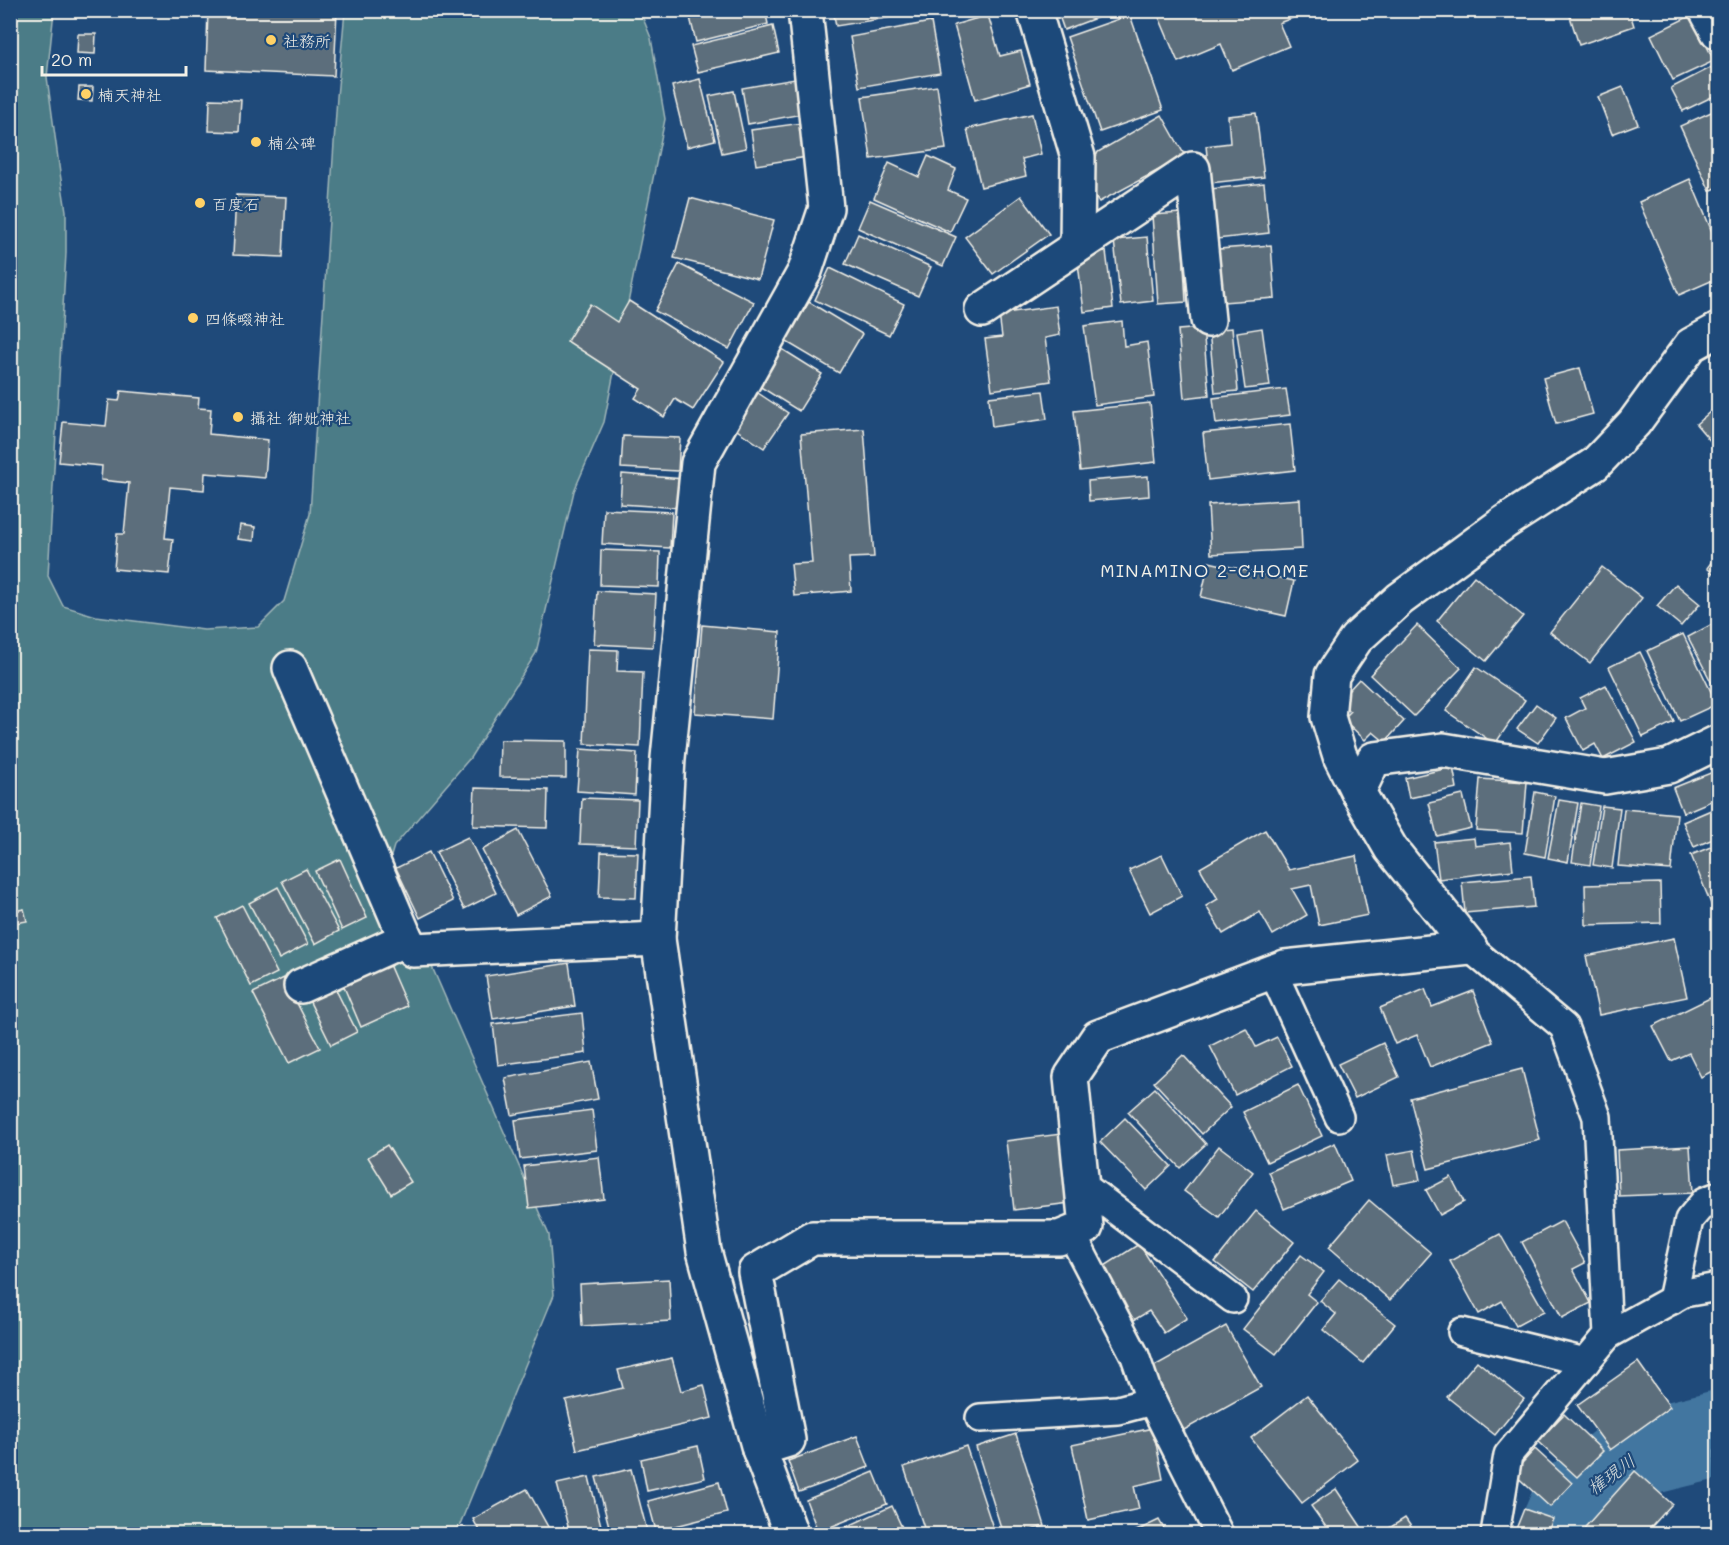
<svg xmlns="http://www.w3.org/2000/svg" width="1729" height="1545" viewBox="0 0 1729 1545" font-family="Mali,'Klee One',sans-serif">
  <rect width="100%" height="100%" fill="#1f4a7a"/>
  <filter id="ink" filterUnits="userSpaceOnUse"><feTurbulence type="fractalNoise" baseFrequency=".0167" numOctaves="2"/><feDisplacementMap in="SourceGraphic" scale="12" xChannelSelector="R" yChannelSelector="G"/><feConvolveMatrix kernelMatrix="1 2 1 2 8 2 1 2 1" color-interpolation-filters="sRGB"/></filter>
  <g filter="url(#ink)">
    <path fill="#4c7c87" stroke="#a0b6b8" stroke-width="1.5" d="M10,11H54L47,77L60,173L66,211V253L48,576L63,606L96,616L204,630L258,627L284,601L310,514L337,97L345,11H640L651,38L665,119L604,422L574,491L536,653L470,758L394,846L388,866L549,1235L554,1295L456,1534H11Z"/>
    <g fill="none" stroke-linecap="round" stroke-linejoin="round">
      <path stroke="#4376a0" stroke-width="87" d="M1561,1534L1575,1502L1633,1455L1718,1434"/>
    </g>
    <g fill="#5c6e7c" stroke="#f4f1e8" stroke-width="1.5">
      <path d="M208,10H337L334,76L206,70Z"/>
      <path d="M701,10H765L768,24L696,42L689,13Z"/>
      <path d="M833,10H917V13L836,26Z"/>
      <path d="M1057,10H1117L1064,30Z"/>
      <path d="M1156,10H1288L1292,18L1279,23L1289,46L1232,70L1221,44L1178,62Z"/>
      <path d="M1568,10H1629L1634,26L1579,45Z"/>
      <path d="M988,15L1000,56L1021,51L1030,84L975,100L954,25Z"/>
      <path d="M1130,15L1163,110L1100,132L1067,37Z"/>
      <path d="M1692,15L1714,61L1673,80L1651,35Z"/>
      <path d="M931,22L940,73L859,87L850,37Z"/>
      <path d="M773,26L779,53L698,72L691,46Z"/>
      <path d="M78,34H96L95,54L77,53Z"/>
      <path d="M1714,66L1718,75V94L1683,111L1671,88Z"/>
      <path d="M700,79L715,140L687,147L672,86Z"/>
      <path d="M795,79L802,114L748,124L742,88Z"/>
      <path d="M937,86L946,149L871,159L862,97Z"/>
      <path d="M79,87H93L92,101L78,100Z"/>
      <path d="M1623,87L1638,124L1612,134L1598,97Z"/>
      <path d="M734,91L746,148L722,153L709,96Z"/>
      <path d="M210,99L241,100L239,132L209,131Z"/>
      <path d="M1718,109V187L1710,191L1680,126Z"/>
      <path d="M1256,113L1264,177L1210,183L1206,146L1230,143L1228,116Z"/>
      <path d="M1032,114L1041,154L1022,159L1026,176L981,187L967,129Z"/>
      <path d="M1162,115L1185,156L1099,202L1086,179L1098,152Z"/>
      <path d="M802,123L807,157L756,165L751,130Z"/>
      <path d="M928,156L956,169L948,190L966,198L950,232L874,198L889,163L919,177Z"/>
      <path d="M1690,179L1718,246V278L1679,295L1639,202Z"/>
      <path d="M1264,183L1269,233L1217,239L1211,189Z"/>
      <path d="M236,195L286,197L283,257L233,255Z"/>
      <path d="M1021,196L1049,234L993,274L965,237Z"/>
      <path d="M690,198L774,220L758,279L674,258Z"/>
      <path d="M870,200L956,237L943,266L858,228Z"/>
      <path d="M1181,213L1186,302L1158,304L1152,215Z"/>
      <path d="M858,234L931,267L918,296L845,264Z"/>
      <path d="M1147,237L1153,301L1121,305L1114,240Z"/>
      <path d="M1271,245L1275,298L1223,302L1219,249Z"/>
      <path d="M1106,251L1113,308L1084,312L1077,255Z"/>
      <path d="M679,264L754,302L729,349L655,311Z"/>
      <path d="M830,268L904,304L889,335L815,300Z"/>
      <path d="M629,301L724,362L693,410L675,399L664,417L635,398L641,389L567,341L590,304L617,322Z"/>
      <path d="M809,302L862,334L839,373L785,341Z"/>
      <path d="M1056,306L1060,335L1045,338L1051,381L992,390L985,339L1002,337L999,314Z"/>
      <path d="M1122,321L1124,346L1147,342L1154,397L1095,405L1084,326Z"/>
      <path d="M1203,328L1209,395L1184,398L1178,330Z"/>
      <path d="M1232,328L1238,391L1215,393L1209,330Z"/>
      <path d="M1262,328L1270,386L1245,389L1237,332Z"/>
      <path d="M782,349L822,374L799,411L759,386Z"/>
      <path d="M1580,368L1593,414L1556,424L1543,378Z"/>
      <path d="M1286,389L1290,415L1216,424L1213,398Z"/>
      <path d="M121,391L199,398L198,408L211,409L209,434L268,440L265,478L205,473L204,490L170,487L165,538L173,539L169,574L114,569L117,534H124L129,483L101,480L102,466L59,462L63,422L106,426L109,400L119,401Z"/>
      <path d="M1043,391L1047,419L992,427L989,397Z"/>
      <path d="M758,393L788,413L764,448L734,428Z"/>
      <path d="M1150,403L1156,462L1080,471L1074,411Z"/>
      <path d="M1718,405V450L1696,424Z"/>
      <path d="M1290,424L1295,470L1208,480L1203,433Z"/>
      <path d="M864,429L874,557L849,558L851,591L794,596L791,564L812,563L801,434Z"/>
      <path d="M623,436L680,438L678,471L621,468Z"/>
      <path d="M622,474L684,479L682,508L620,504Z"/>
      <path d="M1148,476L1149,496L1089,501L1088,481Z"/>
      <path d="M1300,499L1302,549L1211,554L1208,505Z"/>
      <path d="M604,509L672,512L670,548L602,544Z"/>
      <path d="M240,525L255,527L254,541L238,539Z"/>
      <path d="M601,550L660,552L659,587L600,585Z"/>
      <path d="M1718,553V577L1707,568Z"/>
      <path d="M1209,562L1294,581L1286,616L1201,597Z"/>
      <path d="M1602,567L1642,598L1590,663L1550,632Z"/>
      <path d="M1474,576L1523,616L1486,661L1437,621Z"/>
      <path d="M1676,584L1700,604L1681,626L1657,606Z"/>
      <path d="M597,591L656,594L653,647L594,644Z"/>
      <path d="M1718,621V695L1688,637Z"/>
      <path d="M702,625L780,632L773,719L695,713Z"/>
      <path d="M1417,625L1461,668L1414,716L1370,675Z"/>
      <path d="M1683,634L1717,704L1680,721L1647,651Z"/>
      <path d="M588,649L618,650L617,671L643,672L640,747L584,744Z"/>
      <path d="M1640,652L1674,722L1643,737L1609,667Z"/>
      <path d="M1476,667L1525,700L1495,744L1446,711Z"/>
      <path d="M1359,679L1404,721L1385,742L1373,732L1365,740L1343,719L1350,712L1339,701Z"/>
      <path d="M1606,685L1636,742L1603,759L1595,744L1583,751L1566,718L1585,708L1580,698Z"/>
      <path d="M1536,704L1556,718L1538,743L1517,729Z"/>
      <path d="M500,740L566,741V778L499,777Z"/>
      <path d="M580,749L637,753L635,795L577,791Z"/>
      <path d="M1453,767L1457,788L1409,798L1405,778Z"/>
      <path d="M1718,770V798L1683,813L1673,788Z"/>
      <path d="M1480,779L1527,782L1523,833L1476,830Z"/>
      <path d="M475,788L548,790L547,828L473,826Z"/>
      <path d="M1535,792L1555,796L1545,857L1525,853Z"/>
      <path d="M1463,795L1471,828L1437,836L1429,803Z"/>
      <path d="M582,798L638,800L636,846L580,844Z"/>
      <path d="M1559,800L1578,803L1568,862L1548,858Z"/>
      <path d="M1581,803L1599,806L1590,865L1572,862Z"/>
      <path d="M1602,806L1620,808L1612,868L1593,865Z"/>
      <path d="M1718,807V837L1694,847L1683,822Z"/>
      <path d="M1624,809L1677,814L1671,870L1618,866Z"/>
      <path d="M518,830L552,896L516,915L482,850Z"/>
      <path d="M1265,830L1289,870L1356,856L1368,915L1319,925L1311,885L1292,889L1307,915L1273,935L1260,912L1223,934L1206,906L1218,899L1200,868Z"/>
      <path d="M468,837L496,893L464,909L436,852Z"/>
      <path d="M1474,838L1475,846L1510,842L1513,870L1439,879L1434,842Z"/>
      <path d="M1718,844V921L1691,855Z"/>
      <path d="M429,852L453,901L420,918L396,868Z"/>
      <path d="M601,852L638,853L636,898L599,897Z"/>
      <path d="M1162,855L1182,896L1150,913L1129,870Z"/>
      <path d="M340,859L367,918L342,930L315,871Z"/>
      <path d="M306,869L339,931L315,944L282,881Z"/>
      <path d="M1531,876L1534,907L1465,913L1462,882Z"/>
      <path d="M1660,883L1661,923L1586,925L1585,885Z"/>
      <path d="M278,887L308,944L279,959L249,903Z"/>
      <path d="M242,905L277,973L251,986L217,918Z"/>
      <path d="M24,909L27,921L16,923L14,911Z"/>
      <path d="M1674,938L1687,997L1599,1015L1586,956Z"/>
      <path d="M387,960L407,1006L361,1027L341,980Z"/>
      <path d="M569,963L575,1006L493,1019L486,976Z"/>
      <path d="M284,978L320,1048L289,1063L253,993Z"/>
      <path d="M332,982L357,1032L331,1045L306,994Z"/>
      <path d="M1425,989L1432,1007L1473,991L1493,1042L1430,1067L1417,1035L1395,1044L1380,1008Z"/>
      <path d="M1710,998L1718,1013V1068L1701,1077L1689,1053L1671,1061L1653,1026Z"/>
      <path d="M582,1013L586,1053L498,1065L493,1024Z"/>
      <path d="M1246,1028L1256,1047L1277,1037L1292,1066L1235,1095L1210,1046Z"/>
      <path d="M1383,1043L1399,1077L1355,1098L1338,1064Z"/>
      <path d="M1183,1055L1231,1107L1202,1134L1154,1082Z"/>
      <path d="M591,1062L598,1099L512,1115L505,1078Z"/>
      <path d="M1522,1069L1540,1140L1428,1169L1410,1098Z"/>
      <path d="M1298,1085L1322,1136L1267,1162L1243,1112Z"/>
      <path d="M1155,1088L1206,1144L1180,1168L1128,1112Z"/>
      <path d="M592,1110L597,1150L520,1159L515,1120Z"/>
      <path d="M1125,1118L1171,1166L1146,1190L1100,1142Z"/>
      <path d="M1061,1134L1070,1203L1014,1210L1006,1141Z"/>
      <path d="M1335,1143L1351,1181L1284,1209L1269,1172Z"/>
      <path d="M387,1145L411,1182L391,1194L368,1157Z"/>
      <path d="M1219,1146L1253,1172L1219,1217L1184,1191Z"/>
      <path d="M1690,1146L1693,1193L1619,1196L1617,1150Z"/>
      <path d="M1414,1150L1420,1180L1393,1185L1387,1155Z"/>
      <path d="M599,1157L604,1199L529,1208L524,1166Z"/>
      <path d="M1451,1177L1464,1202L1440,1215L1426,1190Z"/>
      <path d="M1369,1200L1431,1253L1390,1300L1329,1247Z"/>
      <path d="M1256,1211L1294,1242L1253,1292L1215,1262Z"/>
      <path d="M1562,1221L1585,1263L1573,1269L1591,1303L1562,1318L1522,1242Z"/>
      <path d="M1500,1234L1544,1311L1516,1326L1502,1301L1479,1314L1450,1261Z"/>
      <path d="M1139,1244L1187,1318L1164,1333L1149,1311L1134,1320L1100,1269Z"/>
      <path d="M1301,1255L1324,1272L1307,1294L1317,1302L1276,1354L1243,1329Z"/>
      <path d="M669,1279L671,1321L582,1326L580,1284Z"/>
      <path d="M1339,1279L1395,1324L1363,1363L1323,1330L1336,1314L1320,1301Z"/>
      <path d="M1226,1326L1261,1387L1184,1430L1149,1369Z"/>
      <path d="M1718,1347V1378L1713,1348Z"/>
      <path d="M672,1358L681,1391L704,1385L712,1418L577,1450L566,1401L623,1388L618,1370Z"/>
      <path d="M1477,1361L1524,1399L1495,1435L1447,1397Z"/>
      <path d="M1638,1362L1670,1407L1610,1450L1577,1405Z"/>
      <path d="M1307,1395L1358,1460L1302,1503L1251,1438Z"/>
      <path d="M1564,1414L1603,1451L1577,1477L1538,1441Z"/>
      <path d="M1153,1428L1163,1479L1134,1486L1139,1509L1088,1520L1072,1445Z"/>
      <path d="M1016,1434L1045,1526L1018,1534H1003L976,1447Z"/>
      <path d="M857,1436L869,1467L799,1492L788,1461Z"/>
      <path d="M698,1446L705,1478L647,1491L641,1459Z"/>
      <path d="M966,1446L995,1534H926L904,1467Z"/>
      <path d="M1535,1449L1572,1483L1550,1507L1513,1473Z"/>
      <path d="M1718,1450V1534L1715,1451Z"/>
      <path d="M631,1469L647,1531L633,1534H611L596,1477Z"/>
      <path d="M1635,1471L1672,1504L1645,1534H1579Z"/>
      <path d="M874,1472L887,1504L818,1532L806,1500Z"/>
      <path d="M589,1477L603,1534H570L557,1484Z"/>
      <path d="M719,1482L727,1513L656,1531L648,1501Z"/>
      <path d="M527,1489L552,1534H481L473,1519Z"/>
      <path d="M1336,1489L1364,1531L1358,1534H1331L1311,1506Z"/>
      <path d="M892,1506L905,1534H831Z"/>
      <path d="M1524,1509L1553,1519L1547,1534H1514Z"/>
      <path d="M1405,1518L1416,1534H1380Z"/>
      <path d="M1159,1520L1167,1534H1130Z"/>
      <path d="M1096,1528L1098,1534H1064Z"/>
    </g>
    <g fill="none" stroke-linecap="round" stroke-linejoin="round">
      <defs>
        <g id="lane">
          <path d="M1470,948L1564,1027L1597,1117L1608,1335L1508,1455L1495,1534"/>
          <path d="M1273,972L1339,1117"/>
          <path d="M1081,1184L1233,1299"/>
          <path d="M1071,1233L1135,1356L1147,1391L1219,1534"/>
          <path d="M1672,1300L1689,1220L1705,1201L1718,1196"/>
          <path d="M1462,1332L1586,1362"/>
          <path d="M1608,1335L1684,1293L1718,1287"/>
          <path d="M980,1418L1118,1410L1152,1401"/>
        </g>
        <g id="street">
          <path d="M1034,10L1078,157L1077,246"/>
          <path d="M1706,10L1718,32"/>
          <path d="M982,310L1193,169L1208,320"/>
          <path d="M290,668L406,939L413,950L658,939"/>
          <path d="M1358,792L1340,756L1328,717L1332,675L1356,639L1400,599L1505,522L1595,464L1634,423L1691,345L1718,330"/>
          <path d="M1470,948L1391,849L1358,792L1374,759L1443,750L1605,777L1669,766L1718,742"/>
          <path d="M301,986L406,939"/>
          <path d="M759,1449L788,1440L755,1272L812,1238H1059L1086,1227L1071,1077L1098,1037L1285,967L1470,948"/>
          <path d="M791,1534L759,1449L704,1251L658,939L668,758L698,463L805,271L826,208L805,10"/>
        </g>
      </defs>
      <use href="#lane" stroke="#f4f1e8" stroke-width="32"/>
      <use href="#street" stroke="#f4f1e8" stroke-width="38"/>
      <use href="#lane" stroke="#1f4a7a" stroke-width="27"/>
      <use href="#street" stroke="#1f4a7a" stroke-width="33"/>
    </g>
  </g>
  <g fill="#ffd166" stroke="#1f4a7a" stroke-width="2">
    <circle cx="271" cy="40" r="6"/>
    <circle cx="86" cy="94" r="6"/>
    <circle cx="256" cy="142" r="6"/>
    <circle cx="200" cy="203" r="6"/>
    <circle cx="193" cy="318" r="6"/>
    <circle cx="238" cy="417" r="6"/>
  </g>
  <g text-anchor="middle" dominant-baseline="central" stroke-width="4.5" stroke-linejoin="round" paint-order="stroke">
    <g font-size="16" fill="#f4f1e8" stroke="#1f4a7a" text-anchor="start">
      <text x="283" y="40">社務所</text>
      <text x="98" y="94">楠天神社</text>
      <text x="268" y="142">楠公碑</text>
      <text x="212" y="203">百度石</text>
      <text x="205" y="318">四條畷神社</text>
      <text x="250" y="417">攝社 御妣神社</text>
    </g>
    <g font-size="18" letter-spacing="1.5" fill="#f4f1e8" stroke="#1f4a7a">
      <text x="1205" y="570">MINAMINO 2-CHOME</text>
    </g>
    <g font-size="18" font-style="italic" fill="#d9dfdd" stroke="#1f4a7a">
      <text transform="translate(1611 1474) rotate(-36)">権現川</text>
    </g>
  </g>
  <rect width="1729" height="1545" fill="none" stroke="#1f4a7a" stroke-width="36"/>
  <rect x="18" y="18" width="1693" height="1509" fill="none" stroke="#f4f1e8" stroke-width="2" filter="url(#ink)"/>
  <path d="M42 66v9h144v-9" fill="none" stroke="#f4f1e8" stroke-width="3"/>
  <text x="51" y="66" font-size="18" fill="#f4f1e8" stroke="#1f4a7a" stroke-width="4.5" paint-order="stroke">20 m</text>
</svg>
